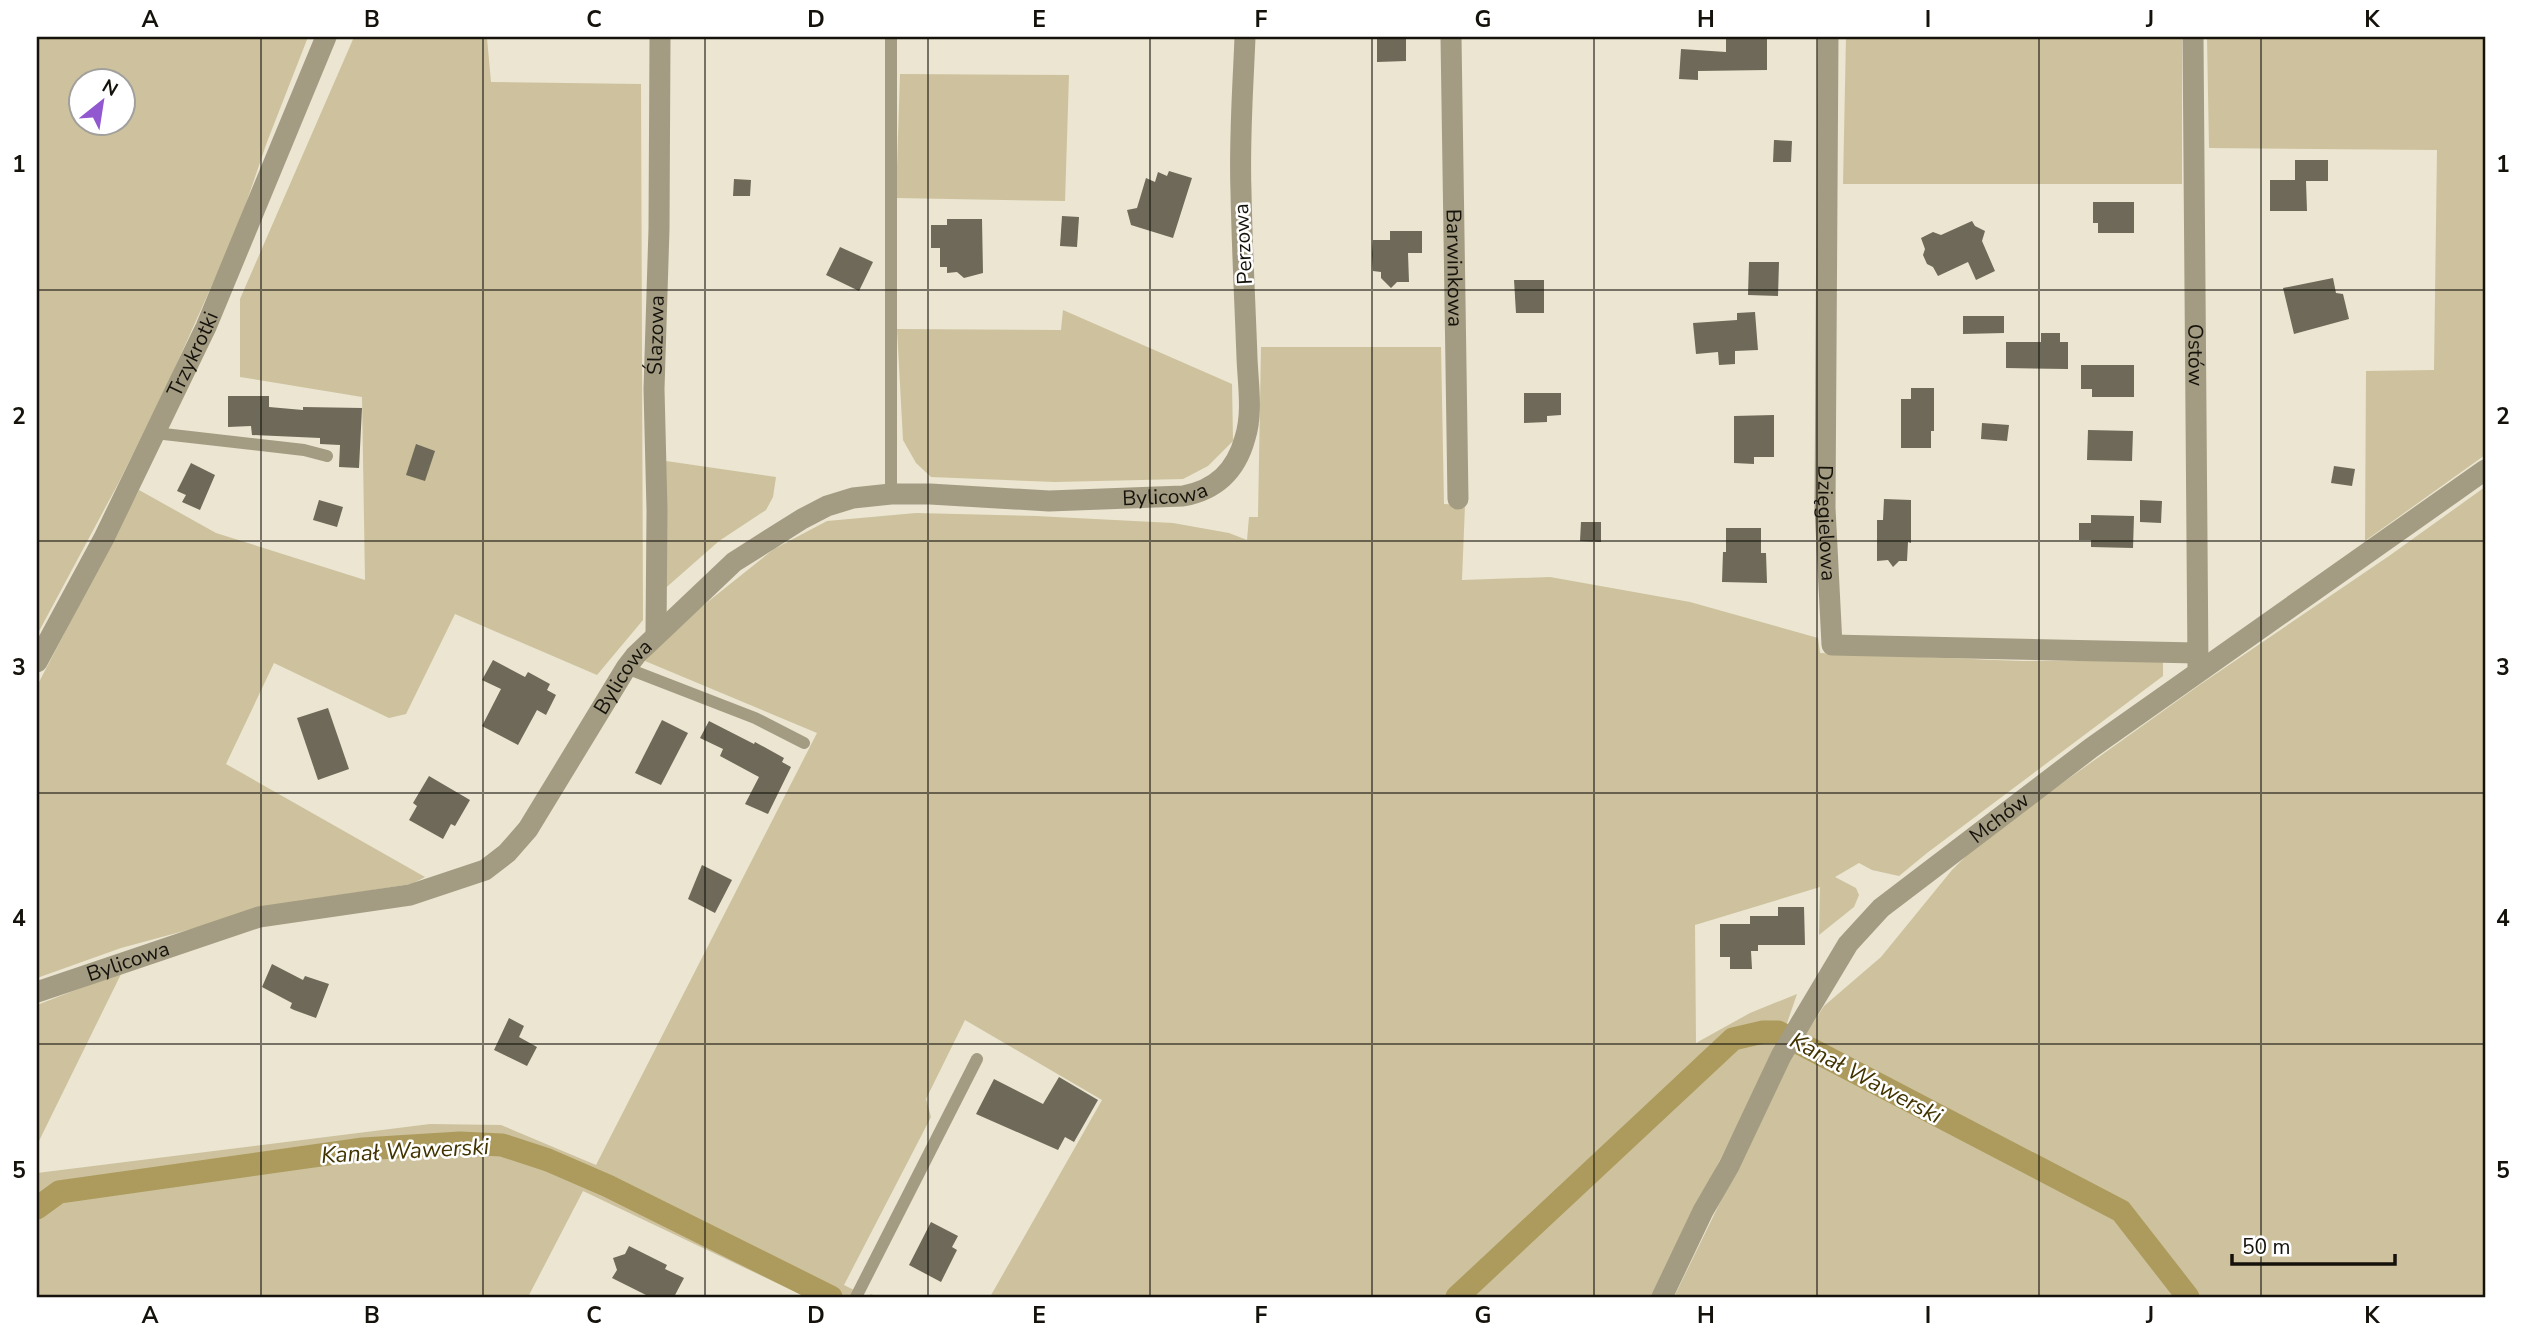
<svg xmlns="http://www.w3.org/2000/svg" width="2522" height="1334" viewBox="0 0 2522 1334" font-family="'Nunito Sans',sans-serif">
  <rect width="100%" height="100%" fill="#ebe5d2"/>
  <g fill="#cdc29d" fill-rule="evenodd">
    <path d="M37,37H308L267,142L238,227L169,381L119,482L37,635ZM80,80H122V122H80Z"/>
    <path d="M354,37L487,38L491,82L641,84L643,620L597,675L455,614L406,714L389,718L274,663L226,764L425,877L412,884L287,903L121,948L37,978V686L139,490L216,533L365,580L362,397L240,377V299Z"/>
    <path d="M1846,37H2182V184H1843Z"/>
    <path d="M2207,37H2485V455L2365,541L2366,371L2434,370L2437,150L2209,148Z"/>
    <path d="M900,74L1069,75L1065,201L896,198Z"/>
    <path d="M1063,310L1232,384L1233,441L1208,466L1183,479L1055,482L931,477L916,463L903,440L897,329L1061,330Z"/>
    <path d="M1261,347H1441L1444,504L1465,505L1462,580L1550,577L1690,602L1818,638L1820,653L2021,661H2163V676L1927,853L1899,876L1872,870L1859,863L1835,877L1856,888L1859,895L1854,907L1819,935L1820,887L1695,925L1696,1043L1750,1013L1797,994L1785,1029L1652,1297H990L1102,1100L965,1020L926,1099L931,1117L844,1285L868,1297L871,1294L878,1297H806L583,1191L528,1297H37V1173L430,1124L501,1125L596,1165L817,733L645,661L680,624L774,549L827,521L916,513L1036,516L1173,523L1229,533L1247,540L1249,517H1258Z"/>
    <path d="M666,461L776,477L773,497L766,510L719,541L661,592Z"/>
    <path d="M2485,487V1297H1674L1790,1059L1824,1006L1881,957L1952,870L1980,842L2198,686L2389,556Z"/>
    <path d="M122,972L37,1145V1005Z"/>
  </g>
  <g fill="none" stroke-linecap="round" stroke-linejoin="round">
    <g stroke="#ad9b5d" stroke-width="23">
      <path d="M37,1208L59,1192L363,1149L460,1143L502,1145L548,1160L608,1186L831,1297"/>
      <path d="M1457,1297L1733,1039L1763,1032H1778L2121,1211L2188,1297"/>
    </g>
  </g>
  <g fill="#6e6958">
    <path d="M1377,37H1406V61L1377,62Z"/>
    <path d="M1726,37H1767V70L1698,71V80L1679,79L1681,49L1726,52Z"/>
    <path d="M1774,140L1792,141L1791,162H1773Z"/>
    <path d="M2295,160H2328V181H2306L2307,211H2270V180H2295Z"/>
    <path d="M1169,171L1192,178L1173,238L1131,225L1127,210L1137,208L1146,178L1155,182L1158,172L1167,176Z"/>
    <path d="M734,179L751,180L750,196H733Z"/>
    <path d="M2093,202H2134V233H2098V223H2093Z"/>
    <path d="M1062,216L1079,217L1077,247L1060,246Z"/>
    <path d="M947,219H982L983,273L964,278L957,272L947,273V267H940V248H931V225H947Z"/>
    <path d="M1972,221L1975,226L1985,231L1982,241L1995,271L1976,280L1968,262L1938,276L1933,267L1927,264L1923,255L1925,249L1921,238L1933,232L1941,235Z"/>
    <path d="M1390,231H1422V253H1408L1409,282H1397L1391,288L1381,278V272L1373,271L1372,254L1373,240H1390Z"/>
    <path d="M840,247L873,262L859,291L826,275Z"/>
    <path d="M1749,262H1779L1778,296L1748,295Z"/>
    <path d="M2333,278L2336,293L2343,294L2349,319L2294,334L2283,288Z"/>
    <path d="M1514,280H1544V313H1516Z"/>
    <path d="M1755,312L1758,350L1735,351V364L1719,365L1718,352L1696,354L1693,323L1737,320V313Z"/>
    <path d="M1963,316H2004V333L1963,334Z"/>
    <path d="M2041,333H2060V342H2068V369L2006,368V342H2041Z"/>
    <path d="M2081,365H2134V397H2092V389H2081Z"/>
    <path d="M1911,388H1934V431H1931V448H1901V399H1911Z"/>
    <path d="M1524,393H1561V415L1547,416V422L1524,423Z"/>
    <path d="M228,396H269V407L303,410V407L362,408L359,468L339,467L340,445L320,444V438L252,435L251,426L228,427Z"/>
    <path d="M1774,415V457H1754V464L1734,463V416Z"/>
    <path d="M1982,423L2009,425L2007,441L1981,439Z"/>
    <path d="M2088,430L2133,431L2132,461L2087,460Z"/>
    <path d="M416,444L435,451L425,481L406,475Z"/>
    <path d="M191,463L215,475L200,510L182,502L186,495L177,491Z"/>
    <path d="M2334,466L2355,469L2352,486L2331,483Z"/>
    <path d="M1884,499L1911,500V543L1908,542L1907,561H1899L1893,567L1888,560L1877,561V520H1883Z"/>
    <path d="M319,500L343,507L337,527L313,520Z"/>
    <path d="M2140,500L2162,501L2161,523L2140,522Z"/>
    <path d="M2091,515L2134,516L2133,548L2091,547V540H2079V523H2091Z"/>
    <path d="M1581,522H1601V542L1580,541Z"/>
    <path d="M1726,528H1761V553H1766L1767,583L1722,582L1723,552H1726Z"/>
    <path d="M493,660L525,677L528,672L550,684L547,690L556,695L546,715L537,710L518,745L482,726L501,689L482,680Z"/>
    <path d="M328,708L349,769L318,780L297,718Z"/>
    <path d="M662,720L688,733L661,785L635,773Z"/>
    <path d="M709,721L754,744L755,742L784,758L782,762L791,767L768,814L745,804L759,777L720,756L723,749L700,738Z"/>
    <path d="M429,776L470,800L455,826L451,824L443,839L409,820L417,806L413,803Z"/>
    <path d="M702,865L732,880L715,913L688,899Z"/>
    <path d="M1778,907H1804L1805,945H1758V951H1751L1752,969H1730V957H1720V924H1750V916H1778Z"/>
    <path d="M272,964L303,980L305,976L329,984L316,1018L294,1010L290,1008L292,1003L262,987Z"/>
    <path d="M509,1018L524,1026L519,1037L537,1047L527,1066L494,1050Z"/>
    <path d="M1059,1077L1098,1100L1074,1142L1065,1137L1058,1150L976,1114L994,1079L1043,1104Z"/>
    <path d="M931,1222L958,1236L952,1247L957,1250L941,1282L909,1265Z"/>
    <path d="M629,1246L667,1265L665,1269L684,1278L674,1297H650L612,1278L617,1270L613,1258L625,1254Z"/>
  </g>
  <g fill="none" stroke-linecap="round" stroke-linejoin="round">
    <g stroke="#a49c82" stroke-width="12">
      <path d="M891,37V494"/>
      <path d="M155,433L304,450L327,456"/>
      <path d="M626,668L755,718L804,743"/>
      <path d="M856,1297L977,1059"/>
    </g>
    <g stroke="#a49c82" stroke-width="21">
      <path id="s1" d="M1451,37L1458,499"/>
      <path id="s2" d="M1828,37L1825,508L1832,645L2197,653"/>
      <path id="s3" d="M2193,37L2198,667"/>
      <path id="s4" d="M656,634L657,510L654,389L659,229L660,37"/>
      <path id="s5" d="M37,662L104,538L206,327L326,37"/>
      <path id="s6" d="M37,992L259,917L410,895L485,870L507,853L528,829L626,668L636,655L734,562L802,519L827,506L853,498L891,494H930L1049,501L1183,496C1216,490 1236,471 1245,438C1253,413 1248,384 1247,358C1245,303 1242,247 1241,192C1239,140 1243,88 1245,37"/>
      <path id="s7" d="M1662,1297L1703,1211L1729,1166L1781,1056L1848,944L1881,908L2091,748L2485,470"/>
    </g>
  </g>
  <path fill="none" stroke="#14120b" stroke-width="2" stroke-opacity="0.55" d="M261,37V1297M483,37V1297M705,37V1297M928,37V1297M1150,37V1297M1372,37V1297M1594,37V1297M1817,37V1297M2039,37V1297M2261,37V1297M37,290H2485M37,541H2485M37,793H2485M37,1044H2485"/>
  <g text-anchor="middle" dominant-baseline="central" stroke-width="5" stroke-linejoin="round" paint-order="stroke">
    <g font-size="21" fill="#14120b" stroke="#fff">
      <text transform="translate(1243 244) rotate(-93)">Perzowa</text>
      <text stroke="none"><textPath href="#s1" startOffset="231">Barwinkowa</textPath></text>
      <text stroke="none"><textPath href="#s4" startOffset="299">Ślazowa</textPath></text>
      <text stroke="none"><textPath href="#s5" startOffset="345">Trzykrotki</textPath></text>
      <text stroke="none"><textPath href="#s3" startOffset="318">Ostów</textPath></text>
      <text stroke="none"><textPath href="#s6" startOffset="1314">Bylicowa</textPath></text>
      <text stroke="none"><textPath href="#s2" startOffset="486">Dzięgielowa</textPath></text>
      <text stroke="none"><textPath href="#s6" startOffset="705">Bylicowa</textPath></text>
      <text stroke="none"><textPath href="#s7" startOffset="597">Mchów</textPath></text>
      <text stroke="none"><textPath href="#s6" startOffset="96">Bylicowa</textPath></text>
    </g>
    <g font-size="23" font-style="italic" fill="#423400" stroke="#fff">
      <text transform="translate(1866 1078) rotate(28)">Kanał Wawerski</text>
      <text transform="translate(405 1151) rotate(-3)">Kanał Wawerski</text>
    </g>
  </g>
  <rect width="2522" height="1334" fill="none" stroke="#ffffff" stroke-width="77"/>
  <g transform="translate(102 102) rotate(30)"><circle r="33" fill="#ffffff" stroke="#a1a09d" stroke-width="2"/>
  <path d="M0-5L12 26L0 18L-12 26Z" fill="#9158d0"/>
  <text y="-10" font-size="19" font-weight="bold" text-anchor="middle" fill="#14120b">N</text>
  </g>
  <path d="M2232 1254v10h163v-10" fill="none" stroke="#14120b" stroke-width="3.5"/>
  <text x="2242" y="1254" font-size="21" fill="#14120b" stroke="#ffffff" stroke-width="5" paint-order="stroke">50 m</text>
  <rect x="38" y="38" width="2446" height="1258" fill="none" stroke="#14120b" stroke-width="2.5"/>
  <g font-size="23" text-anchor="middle" font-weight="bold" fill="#14120b">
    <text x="150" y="27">A</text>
    <text x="372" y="27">B</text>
    <text x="594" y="27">C</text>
    <text x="816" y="27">D</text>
    <text x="1039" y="27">E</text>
    <text x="1261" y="27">F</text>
    <text x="1483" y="27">G</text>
    <text x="1706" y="27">H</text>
    <text x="1928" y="27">I</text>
    <text x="2150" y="27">J</text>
    <text x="2372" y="27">K</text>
    <text x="19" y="172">1</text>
    <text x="2503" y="172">1</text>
    <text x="19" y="424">2</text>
    <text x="2503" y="424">2</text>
    <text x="19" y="675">3</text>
    <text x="2503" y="675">3</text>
    <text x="19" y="926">4</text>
    <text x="2503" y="926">4</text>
    <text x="19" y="1178">5</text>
    <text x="2503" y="1178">5</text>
    <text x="150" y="1323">A</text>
    <text x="372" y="1323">B</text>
    <text x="594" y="1323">C</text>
    <text x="816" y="1323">D</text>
    <text x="1039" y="1323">E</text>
    <text x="1261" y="1323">F</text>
    <text x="1483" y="1323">G</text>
    <text x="1706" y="1323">H</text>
    <text x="1928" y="1323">I</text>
    <text x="2150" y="1323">J</text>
    <text x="2372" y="1323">K</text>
  </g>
</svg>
